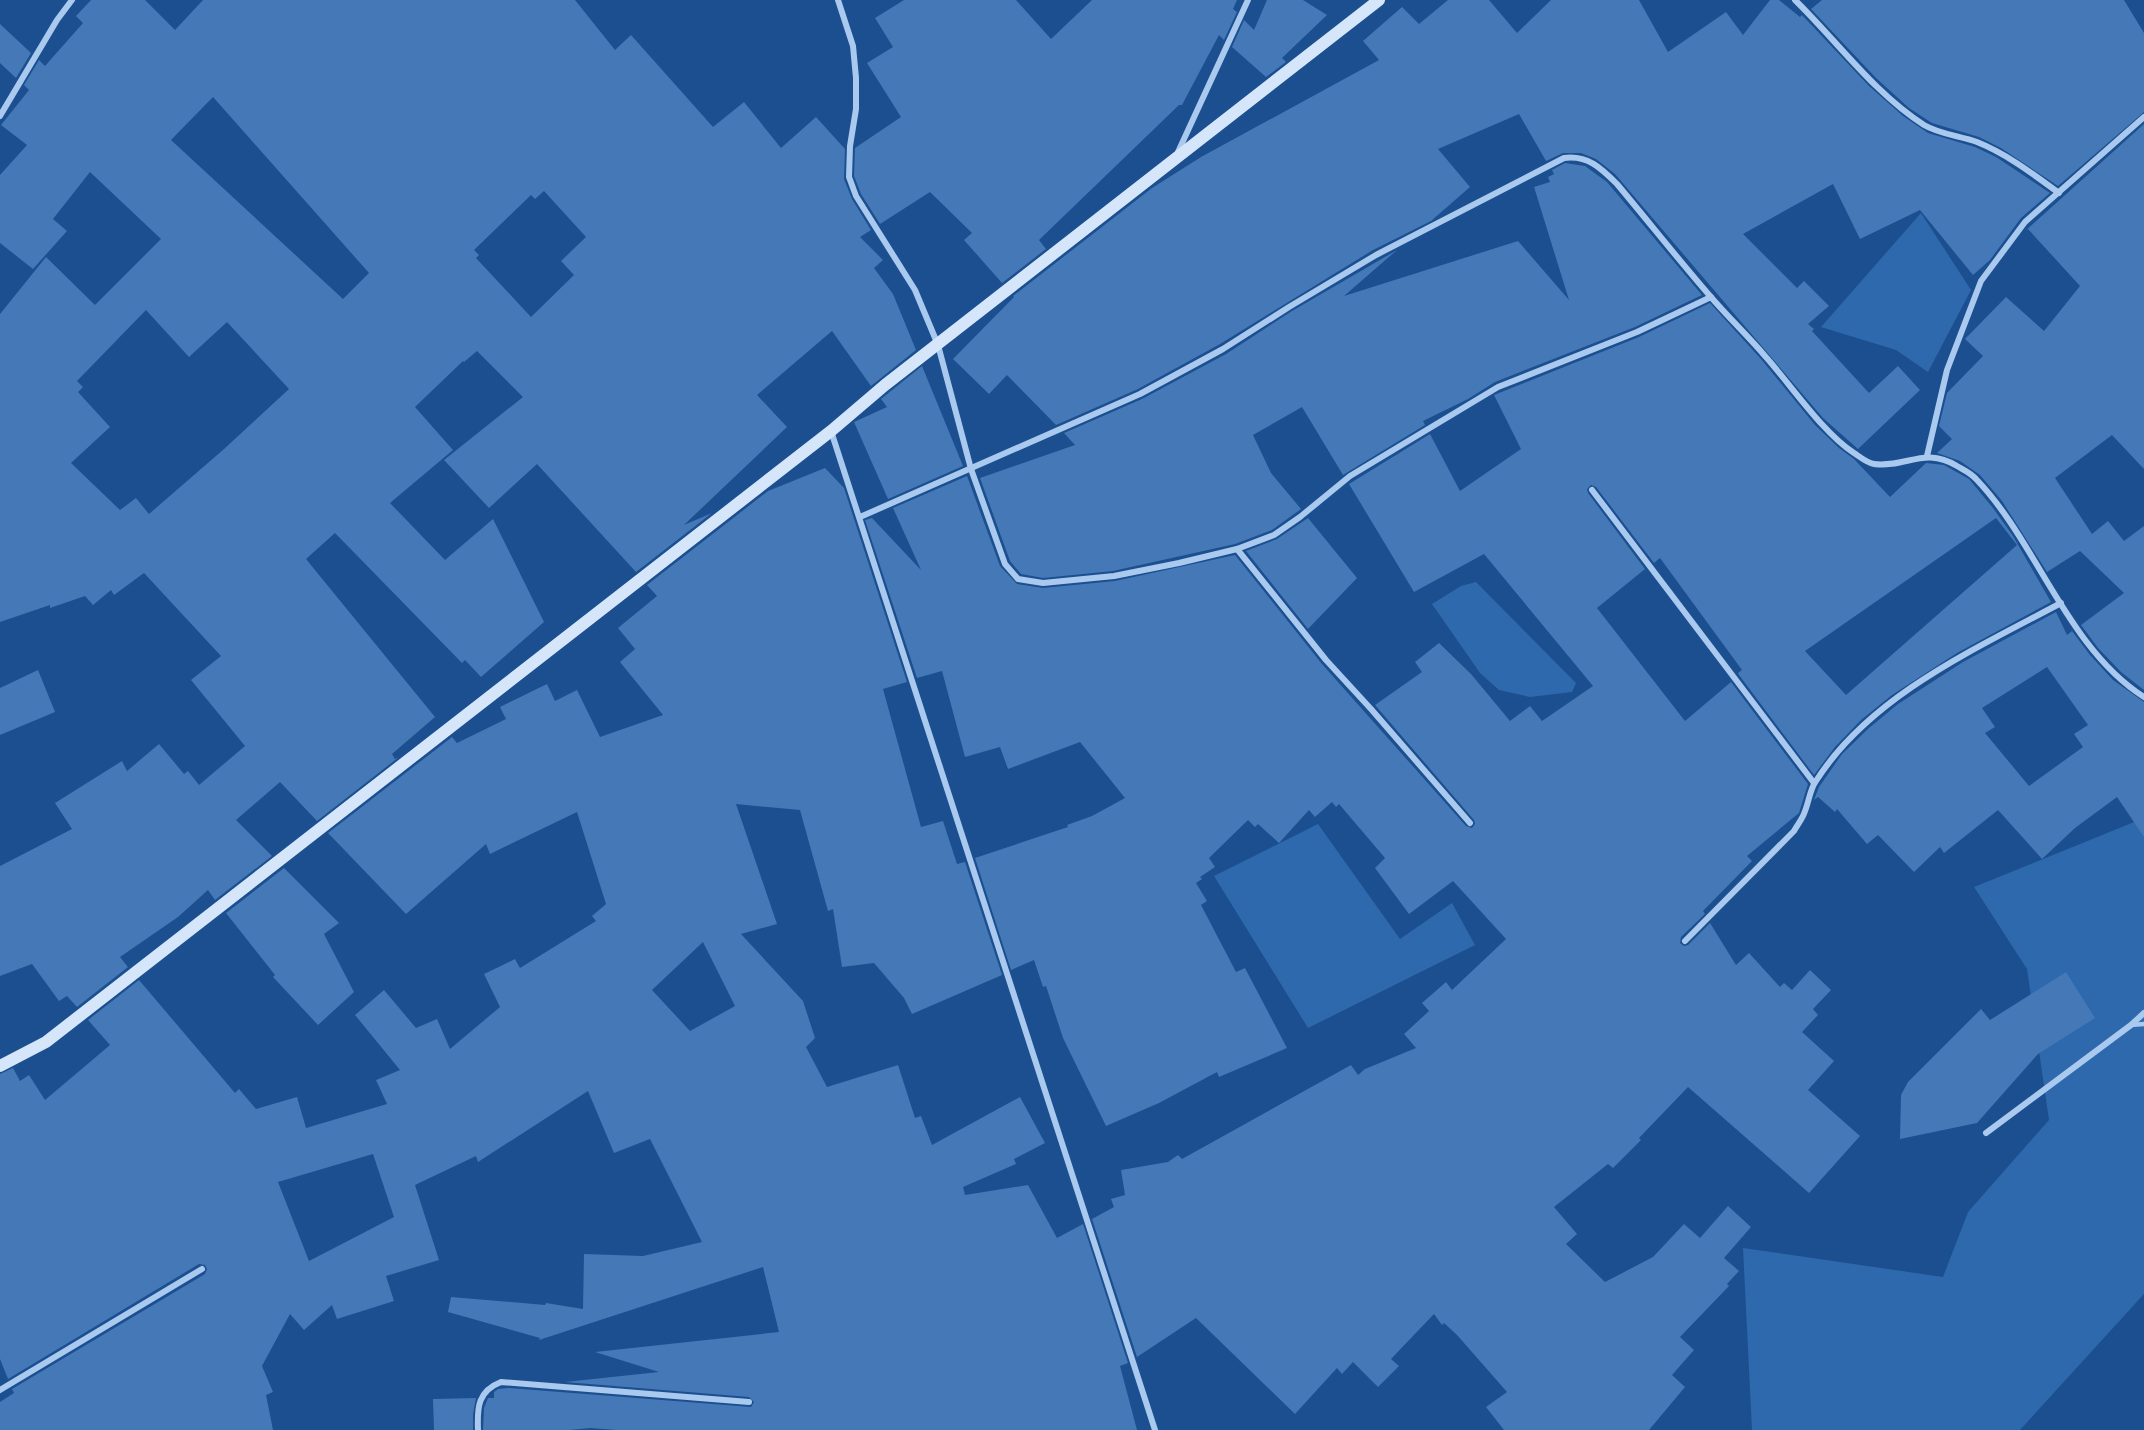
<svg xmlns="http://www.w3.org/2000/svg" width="2144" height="1430" viewBox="0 0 2144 1430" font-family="Karla,sans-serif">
  <rect width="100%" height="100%" fill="#1b4f8f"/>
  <g fill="#2e69ad">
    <path d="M1921,213L1971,290L1928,372L1896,350L1821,327Z"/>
    <path d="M1476,582L1576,683L1572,692L1530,697L1499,690L1480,673L1432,604L1461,586Z"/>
    <path d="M2144,818V1294L2020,1430H1752L1743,1248L1943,1277L1968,1212L2049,1120L2027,969L1974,887Z"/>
    <path d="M1318,824L1400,939L1452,903L1475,945L1308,1028L1214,876Z"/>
  </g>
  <g fill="#4478b7" fill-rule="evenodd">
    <path d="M91,0H145L175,30L203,0H575L615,50L631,35L713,127L744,102L781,148L816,117L845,149L844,179L852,199L871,230L860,237L883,260L874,268L893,294L916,350L871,386L832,331L757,395L787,427L684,525L712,513L636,572L537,464L489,508L444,460L523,397L477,351L464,362L463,361L415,407L453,450L390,503L445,560L493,519L544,622L481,677L465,660L462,663L335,533L306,559L435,717L392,754L395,759L399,757L317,821L280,782L236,820L272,856L215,900L208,890L178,917L120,957L128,967L77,1007L67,996L59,1001L32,964L0,976V866L72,829L55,803L122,761L127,771L159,744L184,774L188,771L199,785L245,746L191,680L221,656L144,573L114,595L111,590L93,605L85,596L50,608V605L0,622V314L46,257L95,305L161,239L90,172L53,219L67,231L33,269L0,243V175L27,145L1,125L29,90L24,85L39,60L45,66L83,23L76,16ZM213,97L369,273L343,299L171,140ZM544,191L586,237L561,261L574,275L531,317L476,258L479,255L474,250L531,195L535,199ZM146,310L189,357L227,322L289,389L224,449L149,514L136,498L120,510L71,463L110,427L78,392L83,387L77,381Z"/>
    <path d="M904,0H1016L1051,39L1092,0H1237L1233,9L1237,12L1224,40L1219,35L1182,105H1179L1039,240L1046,249L1002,283L964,240L972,233L930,192L880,224L861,194L854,176L855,148L901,117L867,63L893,47L875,18Z"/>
    <path d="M1267,0H1303L1327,15L1282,58L1286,62L1266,77L1232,47L1244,20L1254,30Z"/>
    <path d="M1448,0H1489L1517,33L1551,0H1639L1668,52L1726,12L1743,35L1770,0H1779L1800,17L1802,15L1869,86L1903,116L1928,133L1975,147L1996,157L2050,193L2021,218L1990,260L1973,275L1920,210L1860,239L1833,184L1743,234L1797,288L1804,281L1829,306L1808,324L1814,329L1812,331L1869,393L1898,366L1920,390L1858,449L1823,418L1615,174L1596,159L1581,153H1563L1546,161L1519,114L1438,149L1470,187L1431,221L1373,250L1220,344L1138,389L1056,425L1007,375L989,394L953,359L1014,297L1013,296L1152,188L1201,157L1379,60L1363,41L1402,7L1419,24Z"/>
    <path d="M1822,0H2124L2144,33V112L2058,186L2001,148L1979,137L1932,123L1909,108L1876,78L1811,9Z"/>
    <path d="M0,24L31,53L16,78L0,63Z"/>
    <path d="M2144,124V469L2112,435L2055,478L2092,534L2108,521L2124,541L2144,526V690L2121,672L2098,648L2081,625L2124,593L2080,551L2047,572L2002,501L1980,475L1960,461L1937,453L1952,439L1939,426L1947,393L1983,356L1965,339L2006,297L2044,331L2080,286L2028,229L2025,231Z"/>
    <path d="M1565,163L1585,166L1607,182L1702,295L1635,327L1495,382L1468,399L1423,421L1425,425L1343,475L1302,407L1253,435L1271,473L1301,509L1272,530L1235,544L1113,571L1043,578L1021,574L1010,561L980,478L1075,445L1064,433L1142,399L1226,354L1292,311L1397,250L1344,296L1518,241L1569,300L1534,187L1550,182L1548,177L1554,174L1552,170Z"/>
    <path d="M1710,303L1761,359L1815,425L1839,448L1854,459L1890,497L1926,463L1944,465L1969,479L1993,508L2013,536L2051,602L1957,653L1892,695L1861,720L1835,747L1814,775L1739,675L1738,673L1742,670L1660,558L1654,563L1596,487L1591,485L1587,489L1588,493L1645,569L1597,608L1685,721L1731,682L1808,784L1799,813L1747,856L1752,861L1703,911L1705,914L1681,937L1680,943L1684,946L1688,945L1710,923L1736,965L1749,953L1780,987L1784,983L1792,990L1810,970L1831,990L1813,1009L1818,1015L1802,1032L1834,1061L1808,1090L1860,1136L1809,1193L1688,1087L1639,1138L1641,1140L1613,1168L1608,1164L1554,1207L1577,1234L1566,1244L1605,1282L1653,1257L1684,1224L1700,1238L1728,1206L1751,1227L1724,1258L1739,1271L1727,1284L1729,1286L1680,1337L1694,1350L1672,1375L1685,1387L1649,1430H1504L1486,1407L1507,1392L1457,1335L1444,1323L1442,1325L1434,1314L1391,1359L1399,1366L1378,1387L1353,1362L1342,1374L1337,1368L1295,1414L1196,1318L1137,1357L1092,1219L1114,1207L1111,1199L1125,1195L1121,1170L1168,1162L1178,1155L1182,1159L1351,1065L1358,1075L1365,1069L1416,1048L1404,1034L1429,1011L1422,1003L1446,982L1452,990L1506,939L1453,881L1409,914L1375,868L1385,858L1339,804L1336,807L1332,802L1315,817L1309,810L1279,843L1258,824L1255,827L1248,820L1209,858L1215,867L1200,877L1202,879L1196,883L1207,901L1201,905L1236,972L1245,968L1287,1048L1219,1077L1217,1072L1159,1103L1106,1126L1063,1038L1046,986L1043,987L1034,960L1011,970L975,858L1068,827L1067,825L1092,816L1125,798L1080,742L1008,769L1000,747L965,757L942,671L917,678L865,520L872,518L921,570L893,508L967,476L1000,566L1017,584L1043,588L1115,581L1235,555L1322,664L1466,826L1472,828L1475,824L1474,820L1375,705L1422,672L1415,662L1439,643L1471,674L1510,721L1530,706L1542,721L1593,686L1484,554L1414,592L1349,484L1430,434L1460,491L1521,449L1494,395L1639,337ZM1996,518L2017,545L1846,695L1805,651Z"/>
    <path d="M922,366L963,466L888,499L854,422L887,407L881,399Z"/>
    <path d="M825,468L844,488L907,682L883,689L921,827L943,821L957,864L965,862L1002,975L912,1014L904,998L874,963L842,967L833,909L828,911L800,810L736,804L777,924L741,934L803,1001L815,1038L806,1047L827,1087L898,1065L915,1118L921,1116L932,1145L1020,1097L1045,1143L1014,1159L1016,1164L963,1187L965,1195L1028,1185L1057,1238L1083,1224L1128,1363L1120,1366L1137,1430H617L590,1428L569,1430H483L484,1408L488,1398H494V1392L498,1389L509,1388L751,1407L754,1402L749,1397L565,1382L659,1372L595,1352L779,1332L763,1267L539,1340L540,1338L448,1312L451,1297L545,1305L546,1303L583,1309L584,1254L643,1256L702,1242L650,1139L614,1153L588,1091L478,1162L476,1156L415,1185L439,1260L386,1276L394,1301L337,1319L332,1305L304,1330L290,1314L262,1366L273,1392L266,1395L273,1430H0V1402L14,1393L12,1389L205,1274L207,1269L205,1265L199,1264L8,1379L0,1359V1074L13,1068L20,1081L29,1075L45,1100L110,1045L88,1020L139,980L235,1093L239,1089L256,1109L297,1097L306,1128L387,1104L376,1080L400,1070L355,1015L384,990L416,1028L437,1019L450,1049L500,1007L484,974L515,959L520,968L596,921L592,916L606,904L577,812L490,854L486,844L406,914L328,833L452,737L457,743L506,719L500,707L547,684L555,701L577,690L600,737L663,715L620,662L635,649L618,628L657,596L647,585L768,491ZM703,942L735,1006L690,1031L652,990ZM373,1154L394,1217L309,1261L278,1182Z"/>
    <path d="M1308,518L1357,578L1308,629L1246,551L1277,539Z"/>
    <path d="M2056,612L2067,635L2072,631L2090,655L2113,680L2144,702V837L2117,797L2075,828L2042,859L1998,810L1944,853L1940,847L1914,872L1878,835L1867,844L1837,809L1835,812L1818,797L1814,800L1819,787L1842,754L1869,728L1898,704L1963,662ZM2047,667L2088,725L2074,734L2083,747L2029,786L1985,733L1995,727L1982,708Z"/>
    <path d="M38,670L55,712L0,735V688Z"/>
    <path d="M284,868L339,923L324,934L354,992L318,1025L273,977L275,975L226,913Z"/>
    <path d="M2066,972L2095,1018L2038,1054L1977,1123L1900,1139L1901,1095L1908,1082L1981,1009L1990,1020Z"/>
    <path d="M476,1398L473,1414V1430H434L433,1399Z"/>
  </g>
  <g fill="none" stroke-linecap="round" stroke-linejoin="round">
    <path stroke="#a9c9ee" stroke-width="4.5" d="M2131,1025L2144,1024"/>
    <g stroke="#a9c9ee" stroke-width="6">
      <path d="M838,0L853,46L856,78V109L850,146L849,177L856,196L915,290L938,345L971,469L1005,564L1018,579L1043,583L1114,576L1179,563L1237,549L1274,535L1300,517L1350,476L1498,387L1637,332L1711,297"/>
      <path d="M1795,0C1837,41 1874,93 1924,125C1939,134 1960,136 1977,142C2007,154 2033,174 2059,193"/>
      <path d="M0,116L57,20L72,0"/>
      <path d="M1178,152L1248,0"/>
      <path d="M831,431L1155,1430"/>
      <path d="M1927,456L1947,370L1981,281L2025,222L2144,117"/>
      <path d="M1592,490L1814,783"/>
      <path d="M860,517L1140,394L1223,349L1289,307L1376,255L1564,158C1588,155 1601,168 1617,184C1648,221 1678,259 1710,296C1728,317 1748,336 1765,356C1791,385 1823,433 1854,453C1860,457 1867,463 1874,464C1907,468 1924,446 1957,466C1964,470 1971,473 1976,479C2037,542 2067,648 2144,697"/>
      <path d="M1237,549L1326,660L1371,709L1470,823"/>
      <path d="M1685,941L1794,831C1798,824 1803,818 1805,811C1809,801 1810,789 1816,781C1870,696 1975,649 2061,603"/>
      <path d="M1986,1133L2131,1025L2144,1013"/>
      <path d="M0,1390L202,1269"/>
      <path d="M478,1430C477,1407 478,1391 501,1382L749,1402"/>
    </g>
    <path stroke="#d6e6fa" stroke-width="12" d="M0,1066L46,1042L831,431L885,385L1379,0"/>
  </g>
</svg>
